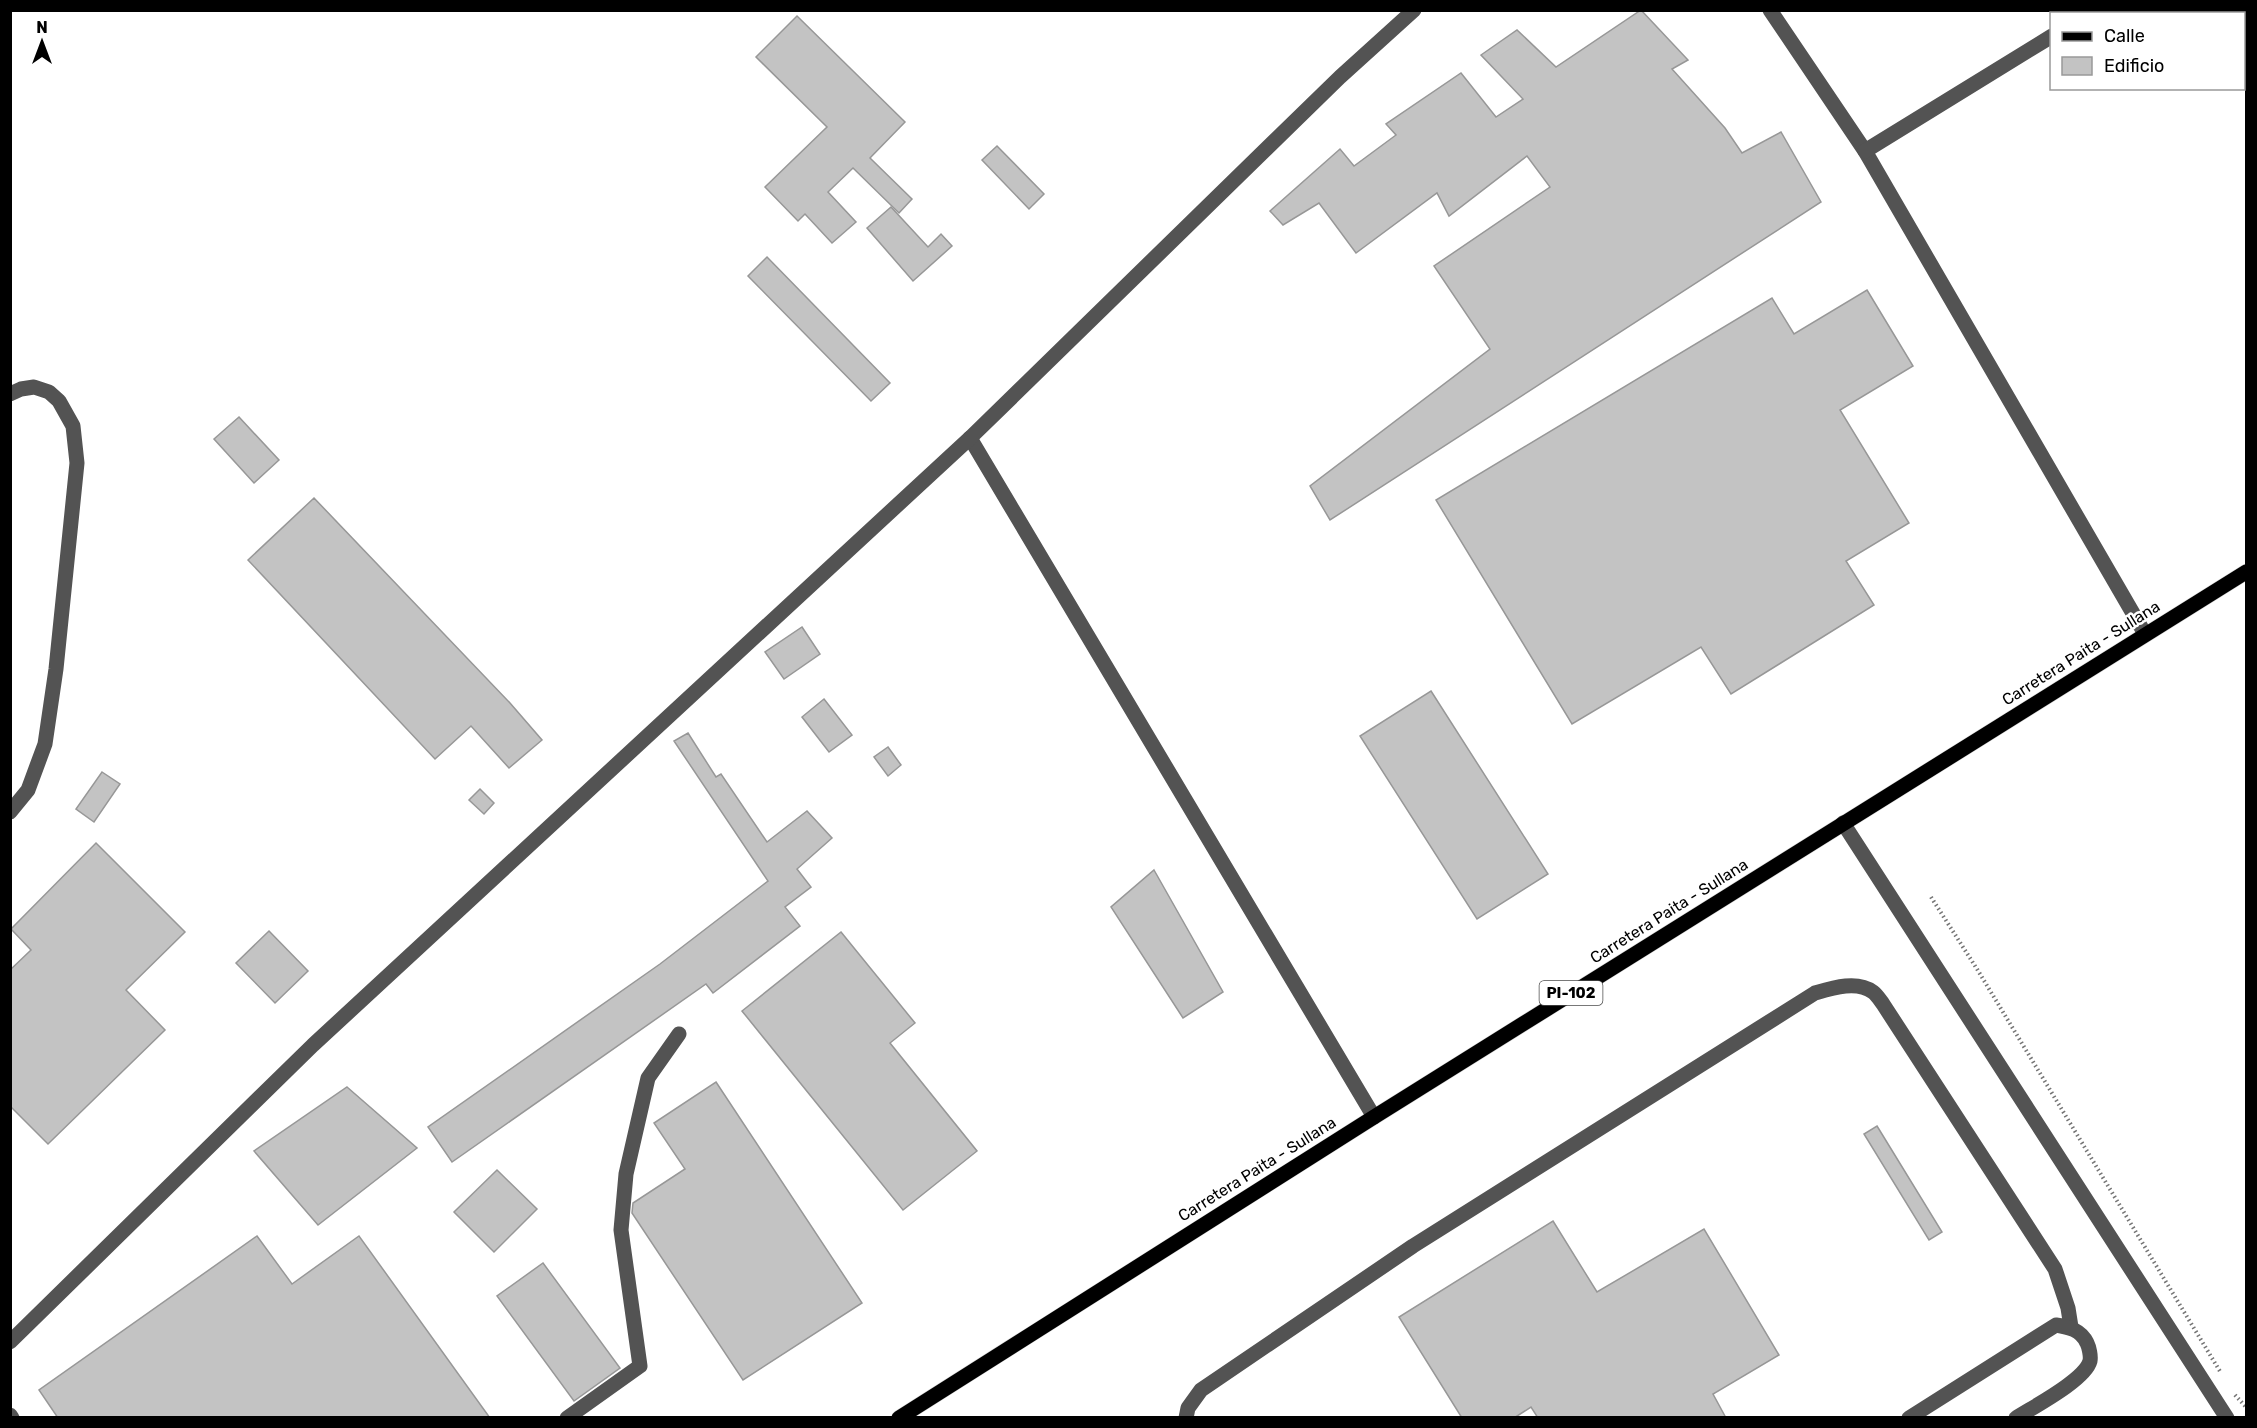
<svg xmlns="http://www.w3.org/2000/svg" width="2257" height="1428" viewBox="0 0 2257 1428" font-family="Rubik,sans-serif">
  <rect width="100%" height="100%" fill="#fff"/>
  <g fill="#c3c3c3" stroke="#979797" stroke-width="1.5">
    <path d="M1641,10L1688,60L1672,69L1725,128L1742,153L1781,132L1821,202L1330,520L1310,486L1490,349L1434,266L1550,187L1527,156L1449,216L1437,193L1356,253L1319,203L1283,225L1270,211L1340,149L1354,166L1396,135L1386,124L1461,73L1496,117L1523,99L1481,55L1517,30L1556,67Z"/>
    <path d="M797,16L905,122L870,158L912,199L899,213L853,168L828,192L856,222L832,243L805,214L798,221L765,187L827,127L756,57Z"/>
    <path d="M997,146L1044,194L1029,209L982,160Z"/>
    <path d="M891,207L928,247L941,234L952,246L913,281L867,228Z"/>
    <path d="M767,257L890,383L871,401L748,276Z"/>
    <path d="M1867,290L1913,366L1840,410L1909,523L1846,561L1874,605L1731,694L1701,647L1572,724L1436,500L1772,298L1794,334Z"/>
    <path d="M239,417L279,460L254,483L214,439Z"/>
    <path d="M314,498L510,703L542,740L509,768L471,726L435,759L248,560Z"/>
    <path d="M802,627L820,654L784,679L765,652Z"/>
    <path d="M1431,691L1548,874L1477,919L1360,736Z"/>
    <path d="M824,699L852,735L829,752L802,717Z"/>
    <path d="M688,733L716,777L721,774L767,842L807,811L832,838L797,869L811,887L785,907L800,926L713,993L706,984L452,1162L428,1127L660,964L768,881L674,741Z"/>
    <path d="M888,747L901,765L888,776L874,757Z"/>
    <path d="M102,772L120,784L94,822L76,809Z"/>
    <path d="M480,789L494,803L484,814L469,800Z"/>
    <path d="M96,843L185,932L126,990L165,1030L48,1144L10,1106V970L31,950L11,929Z"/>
    <path d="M1154,870L1223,992L1183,1018L1111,907Z"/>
    <path d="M269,931L308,971L275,1003L236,963Z"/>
    <path d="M841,932L915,1023L890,1043L977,1151L903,1210L742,1011Z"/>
    <path d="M716,1082L862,1303L743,1380L632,1213L633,1203L685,1169L654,1123Z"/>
    <path d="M347,1087L417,1148L318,1225L254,1151Z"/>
    <path d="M1877,1126L1942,1232L1929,1240L1864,1134Z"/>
    <path d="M497,1170L537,1209L494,1252L454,1212Z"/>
    <path d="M1553,1221L1597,1292L1704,1229L1779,1355L1713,1394L1726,1418H1538L1531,1407L1514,1418H1462L1399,1317Z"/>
    <path d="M257,1236L292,1284L359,1236L490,1418H58L39,1390Z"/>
    <path d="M543,1263L620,1368L574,1401L497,1296Z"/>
  </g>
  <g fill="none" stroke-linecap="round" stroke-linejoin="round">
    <defs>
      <path id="major" d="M899,1418L1374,1117L2246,572"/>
    </defs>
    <use href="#major" stroke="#dbdbdb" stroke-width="16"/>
    <g stroke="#757575" stroke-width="4" stroke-dasharray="1.5 3" stroke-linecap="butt">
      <path d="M1931,897L1977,969L2221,1373"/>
      <path d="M2235,1395L2246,1407"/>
    </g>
    <g stroke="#535353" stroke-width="15">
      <path d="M1770,10L1865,151L2145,634"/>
      <path d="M2089,14L2094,10"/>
      <path d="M1865,151L2052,36"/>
      <path d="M10,394L21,389L34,387L49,392L59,401L73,426L77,463L56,669L45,744L28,790L10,812"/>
      <path d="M970,438L1374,1117"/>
      <path d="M1843,823L2227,1418"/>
      <path d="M10,1342L313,1045L970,438L1340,77L1414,10"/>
      <path d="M10,1415L12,1418"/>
      <path d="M567,1418L640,1366L621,1230L626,1174L648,1078L679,1034"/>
      <path d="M1186,1418L1188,1408L1201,1390L1413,1246L1815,993C1832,988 1857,980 1873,992C1877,995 1880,1000 1883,1004L2055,1269L2068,1308L2071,1327"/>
      <path d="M1909,1418L2056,1325C2069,1327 2081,1330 2087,1343C2089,1347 2091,1356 2090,1361C2085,1380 2033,1407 2016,1418"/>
    </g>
    <use href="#major" stroke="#000" stroke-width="15"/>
  </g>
  <g text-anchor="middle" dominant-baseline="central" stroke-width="5" stroke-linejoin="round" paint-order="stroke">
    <rect fill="#fff" stroke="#4c4c4c" stroke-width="1.5" x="1539.5" y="981" width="63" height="24" rx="4.5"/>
    <g font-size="15" font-weight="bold" fill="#000">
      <text x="1571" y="993">PI-102</text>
    </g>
    <g font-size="16" fill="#000" stroke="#fff">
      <text transform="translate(2081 653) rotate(-32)">Carretera Paita - Sullana</text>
      <text transform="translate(1669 911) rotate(-32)">Carretera Paita - Sullana</text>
      <text transform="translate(1257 1169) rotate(-32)">Carretera Paita - Sullana</text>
    </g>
  </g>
  <rect width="2257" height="1428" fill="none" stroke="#000000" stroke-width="24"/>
  <rect x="2050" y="12" width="195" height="78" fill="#ffffff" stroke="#999999" stroke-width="1.5"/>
  <rect x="2062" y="32" width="30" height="9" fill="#000000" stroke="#999999" stroke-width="1.5"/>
  <text x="2104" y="42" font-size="18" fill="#000000">Calle</text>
  <rect x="2062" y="57" width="30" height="18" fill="#c3c3c3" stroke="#999999" stroke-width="1.5"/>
  <text x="2104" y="72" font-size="18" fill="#000000">Edificio</text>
  <g transform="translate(42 42)" stroke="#ffffff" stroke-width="4.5" paint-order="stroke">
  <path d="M0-4.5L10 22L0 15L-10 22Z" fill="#000000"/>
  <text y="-9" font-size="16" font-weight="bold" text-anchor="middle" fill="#000000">N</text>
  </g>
</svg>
